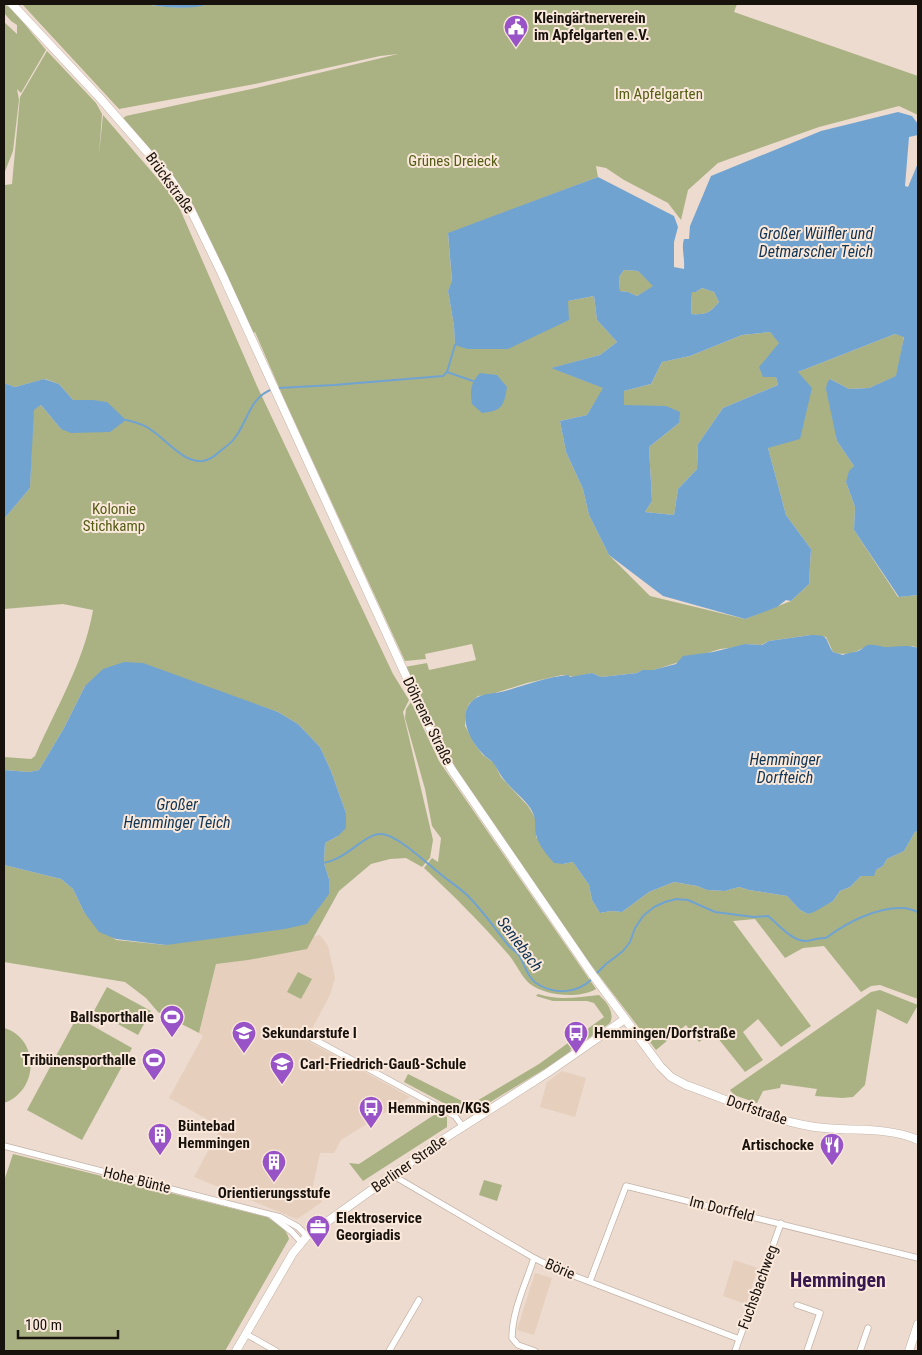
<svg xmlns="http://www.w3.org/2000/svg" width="922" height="1355" viewBox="0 0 922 1355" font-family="'Roboto Condensed',sans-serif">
  <rect width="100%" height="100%" fill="#ecdbce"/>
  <g fill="#e6cfbc">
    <path d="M320,935L328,946L335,978L330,995L306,1040L410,1097L341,1140L334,1153H320L312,1190L316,1191L322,1202L297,1219L194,1177L218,1133L212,1122L169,1098L203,1036L199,1033L216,964L288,942Z"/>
    <path d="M562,1071L586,1078L575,1117L540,1107L547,1082Z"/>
    <path d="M734,1260L758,1268L746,1304L723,1296Z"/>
    <path d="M535,1273L552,1278L534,1335L517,1330Z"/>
  </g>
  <g fill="#aab284">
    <path d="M4,4L12,9L46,50L21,93L17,89L19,100L13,151L4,174V22L17,34V25L11,21L4,13Z"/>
    <path d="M22,4H146C166,8 190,9 210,4H737L734,12L918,76V115L899,106L819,127L718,163L688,190L681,220L668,203L624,180L606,168L596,166L598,177L448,234L452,282L448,291L454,326L455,345L568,301L594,296L597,320L617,342L600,355L552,368L604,388L587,415L560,421L566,452L583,489L589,515L609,555L650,596L745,619L791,601L809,584L811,549L786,515L768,448L798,372L895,334L904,336L897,376L869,388L849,389L830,379L837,441L854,466L846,482L855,507L854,530L898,597L918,595V648L913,646L906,648H863C855,653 842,656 833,652L826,637L811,635L769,641L761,645L745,644L738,647L720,649L654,670H642L637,673L601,677L592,673L575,677L562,675L527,683L489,695L478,696L469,704L466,711L465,726L476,746L483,755L494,763L501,777L528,806L536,819V837L563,864L573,862L589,885L592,900L600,913L611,911L622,912L649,892L674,882L697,886L707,890L725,891L739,887L749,890L787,896L800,910L808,914L833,901L840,891L850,887L861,876L876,870L883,866L887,859L904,851L915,832L918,831V999L880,985L871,986L861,992L824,946L803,948L785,958L755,919L733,921L811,1026L781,1047L758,1019L743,1032L763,1060L745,1072L713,1032L699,1042L686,1025L656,1050L585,957L455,767L442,746L405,667L427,663L429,670L476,660L472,644L425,654L426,659L405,661L285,401L255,332L253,333L202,224L172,175L119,121L126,116L256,88L398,54L380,56L255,84L119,109Z"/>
    <path d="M47,51L96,103L102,114L99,154L103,115L176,200L257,386L393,674L409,700L403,712L433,840L430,858L422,867L406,858L390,859L371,864L339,891L307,949L248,960L216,964L199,1033L158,1012L146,998L125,982L4,962V865L61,879L73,889L84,912L116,940L166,945L329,879L324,863L325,843L338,836L346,813L331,771L320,747L298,724L278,712L217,691L85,686L64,728L39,770L29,772L4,770V757L31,759L35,756C56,708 84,662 93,610L63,604L4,609V519L30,488L33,410L41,405L61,429L93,400H73L59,384L45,379L15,387L4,383V191L5,185L12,184L20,97Z"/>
    <path d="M624,270L638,271L654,286L637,296L628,292L620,291L619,277Z"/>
    <path d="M702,288L714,292L719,302C709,313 707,315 691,314L692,292H696Z"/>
    <path d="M770,332L779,342L776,377L778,385L723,408L698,444L697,469L678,489L674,515L645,512L652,501L649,447L679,423L624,405V391L651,384L662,362L690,356L742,335Z"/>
    <path d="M411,702L439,761L596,989C579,999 546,996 530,984C522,978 515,961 507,953C481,923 453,895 424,868L432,858L438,862L441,838L432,826L425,789L405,718L406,709Z"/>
    <path d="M298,972L312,979L301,999L287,992Z"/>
    <path d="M107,987L151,1011L138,1035L94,1011Z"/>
    <path d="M880,990L918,1005L907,1024L877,1009L865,1085L853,1097L842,1098L815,1096L817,1089L781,1084L780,1088L763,1091L757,1103L734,1095L730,1090L871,992Z"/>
    <path d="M538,994C558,1001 578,997 599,995C607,1002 615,1013 610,1023L575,1048L574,1047L570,1050L571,1051L548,1067L469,1115H466L404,1082L408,1074L470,1105L539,1064L604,1017L594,1003L587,1001H553L536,996Z"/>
    <path d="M77,1017L132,1048L82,1140L27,1110Z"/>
    <path d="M4,1028C39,1038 40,1090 4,1103Z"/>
    <path d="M437,1113L447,1117V1127L363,1181L349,1163L359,1164Z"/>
    <path d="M13,1154L267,1217C277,1224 286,1227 289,1239L225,1351H4V1181Z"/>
    <path d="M484,1180L502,1185L497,1201L479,1195Z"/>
  </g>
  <g fill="#71a3d1" fill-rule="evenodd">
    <path d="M146,4H210C189,10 167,8 146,4Z"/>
    <path d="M898,112L912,116L918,124V135L909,137L905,186L908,187L918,163V595L899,597L854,530L855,507L846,482L849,471L854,466L837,441L826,389L827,383L830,379L849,389L869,388L896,376L904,337L895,334L798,372L812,388L800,439L768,448L786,515L811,549L809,584L791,601L786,600L777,607L745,619L663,596L609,555L589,515L583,489L566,452L560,421L587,415L603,388L551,368L600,355L617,342L597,320L594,296L568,301L569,320L508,349H467L455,345L454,326L448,291L452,281L448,233L598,177L674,216L678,227L674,242V267L684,269C685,257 681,248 684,239H689L690,226L711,176L821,131ZM624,270L638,271L653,286L637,296L628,292L620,291L619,277ZM702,288L714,292L719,302C709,313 707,315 691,314L692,292H696ZM770,332L779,343L759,367L763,377H776L778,385L723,408L698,444L697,469L678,489L674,515L645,512L652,501L649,447L679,423L680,412L666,406L624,405V391L651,384L662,362L690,356L742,335Z"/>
    <path d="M480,373L497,375L507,387C504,406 502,411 482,413L472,404C470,391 470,383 480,373Z"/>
    <path d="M44,379L59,384L73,400H93L107,402L126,420L110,432L71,433L61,429L41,405L34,410L30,488L4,519V383L15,387Z"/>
    <path d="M811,635C831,635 824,639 833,652L843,655C849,652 853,653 858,651C862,650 864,646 868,645C873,644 879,646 884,647C896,647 908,644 918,648V831L915,832L904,851L887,859L883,866L876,870L874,876H861L850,887L840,891L833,901L814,912L808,914L800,910L787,896L749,890L739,887L725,891L707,890L697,886L674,882L649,892L622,912L611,911L600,913L592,900L589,885L573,862L563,864L554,863C548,856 540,847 537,838C532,824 540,821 528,805C520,795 510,788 502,777C499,773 497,768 494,764C492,760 486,758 483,754C469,740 455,712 476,698C481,694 498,693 505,691C526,685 547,677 568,675L570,677L592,673L601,677L637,673L642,670H653L676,664L683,656L713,652L745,644L762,645L769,641Z"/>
    <path d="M124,662L143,663L278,712L298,724L320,747L331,771L346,813V828L338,836L325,843L324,863L329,879V894L307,924L285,929L166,945L116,939L99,932L84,912L73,889L61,879L4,865V770L29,772L39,770L64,728L85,686L103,669Z"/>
  </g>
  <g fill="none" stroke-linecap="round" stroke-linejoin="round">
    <g stroke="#71a3d1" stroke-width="2">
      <path d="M447,372L473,381"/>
      <path d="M278,388L334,385L443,376L447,372L455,345"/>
      <path d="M126,420C136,422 146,425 154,432C168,442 184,463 203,461C208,460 215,456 219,452C224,448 230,444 234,439C248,422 249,397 273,389"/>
      <path d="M322,863C346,861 365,832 382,834C398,835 431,867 444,877C452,883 461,889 468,896C484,912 495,929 509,946C512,949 515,951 518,954C525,963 526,976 536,983C554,995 576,994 592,979"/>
      <path d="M595,975L606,964L623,951L630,942L635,928L643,916L654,907L665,902L676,899L688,900L715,912L754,917L768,916C778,924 792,941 805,941C812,941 818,937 826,938C846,923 876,907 903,908C908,908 913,910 918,912"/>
    </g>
    <defs>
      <g id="street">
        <path d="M308,1036L455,1116L463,1127"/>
        <path d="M4,1146L280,1217L298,1227L307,1236"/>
        <path d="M395,1173L399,1179L534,1258L556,1269L739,1339"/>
        <path d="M272,1216L292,1232L301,1242"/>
        <path d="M534,1258C526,1283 512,1311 512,1338L518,1345L535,1351"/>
        <path d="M590,1281L626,1186L918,1258"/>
        <path d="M797,1305L820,1313L807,1351"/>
        <path d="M246,1334L276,1351"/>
        <path d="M389,1351L419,1300"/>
        <path d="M735,1351L781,1223"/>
        <path d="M860,1351L868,1328"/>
      </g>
      <g id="secondary">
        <path d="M12,4L100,98L169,177L190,208L222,274L439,748L452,770L592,974L660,1066L671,1077L686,1085C726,1099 768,1119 809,1126C846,1133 884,1125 918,1140"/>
        <path d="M236,1351L293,1253L307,1236L439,1142L547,1073L625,1019"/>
        <path d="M909,1351L918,1324"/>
      </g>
    </defs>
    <use href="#street" stroke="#c4b3a7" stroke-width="7"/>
    <use href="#secondary" stroke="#c4b3a7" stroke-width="9"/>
    <use href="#street" stroke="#fff" stroke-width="5.5"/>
    <use href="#secondary" stroke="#fff" stroke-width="8"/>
  </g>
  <defs>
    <symbol id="civic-pin" viewBox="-11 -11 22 30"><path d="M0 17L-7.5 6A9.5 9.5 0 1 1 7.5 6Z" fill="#9853c7" stroke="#fae8db"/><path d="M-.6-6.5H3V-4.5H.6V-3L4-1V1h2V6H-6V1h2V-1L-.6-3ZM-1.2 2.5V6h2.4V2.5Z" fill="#fff"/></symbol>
    <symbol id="stadium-pin" viewBox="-11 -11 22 30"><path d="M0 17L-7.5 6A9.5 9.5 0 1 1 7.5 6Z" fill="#9853c7" stroke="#fae8db"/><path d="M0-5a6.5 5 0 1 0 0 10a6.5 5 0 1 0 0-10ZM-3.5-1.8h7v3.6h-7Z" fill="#fff"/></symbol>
    <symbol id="school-pin" viewBox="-11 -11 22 30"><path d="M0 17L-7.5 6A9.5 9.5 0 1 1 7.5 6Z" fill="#9853c7" stroke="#fae8db"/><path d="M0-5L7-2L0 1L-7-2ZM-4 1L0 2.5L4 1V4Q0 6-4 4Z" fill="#fff"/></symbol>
    <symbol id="bus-pin" viewBox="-11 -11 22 30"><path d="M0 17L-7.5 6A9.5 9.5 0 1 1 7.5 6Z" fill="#9853c7" stroke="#fae8db"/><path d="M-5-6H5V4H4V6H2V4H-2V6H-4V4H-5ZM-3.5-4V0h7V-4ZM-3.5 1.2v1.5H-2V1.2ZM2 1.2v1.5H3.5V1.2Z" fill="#fff"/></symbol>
    <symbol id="building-pin" viewBox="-11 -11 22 30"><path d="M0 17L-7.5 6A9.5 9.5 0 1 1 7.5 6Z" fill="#9853c7" stroke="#fae8db"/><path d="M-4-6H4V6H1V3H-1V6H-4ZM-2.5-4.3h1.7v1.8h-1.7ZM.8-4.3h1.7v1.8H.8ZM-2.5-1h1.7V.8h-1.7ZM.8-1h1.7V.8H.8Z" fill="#fff"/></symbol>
    <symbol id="restaurant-pin" viewBox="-11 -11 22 30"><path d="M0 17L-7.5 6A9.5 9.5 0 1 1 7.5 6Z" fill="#9853c7" stroke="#fae8db"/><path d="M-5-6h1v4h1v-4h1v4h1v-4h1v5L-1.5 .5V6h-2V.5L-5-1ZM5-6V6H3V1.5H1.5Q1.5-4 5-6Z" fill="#fff"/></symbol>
    <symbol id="office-pin" viewBox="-11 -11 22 30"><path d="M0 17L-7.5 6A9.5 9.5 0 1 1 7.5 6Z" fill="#9853c7" stroke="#fae8db"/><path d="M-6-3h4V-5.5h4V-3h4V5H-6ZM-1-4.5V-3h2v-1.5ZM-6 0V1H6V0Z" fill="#fff"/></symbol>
  </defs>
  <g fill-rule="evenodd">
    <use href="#civic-pin" x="502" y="13" width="28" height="38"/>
    <use href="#stadium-pin" x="158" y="1003" width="28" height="38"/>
    <use href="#school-pin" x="230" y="1019" width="28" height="38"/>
    <use href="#bus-pin" x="562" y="1019" width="28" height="38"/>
    <use href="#stadium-pin" x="140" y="1046" width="28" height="38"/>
    <use href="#school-pin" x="268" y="1050" width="28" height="38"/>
    <use href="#bus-pin" x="357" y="1094" width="28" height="38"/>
    <use href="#building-pin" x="146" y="1121" width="28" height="38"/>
    <use href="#restaurant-pin" x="818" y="1131" width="28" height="38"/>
    <use href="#building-pin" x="260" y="1148" width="28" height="38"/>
    <use href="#office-pin" x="304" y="1213" width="28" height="38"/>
  </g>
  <g text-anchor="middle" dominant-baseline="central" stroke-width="4" stroke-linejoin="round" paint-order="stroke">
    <g font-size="15" font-weight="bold" fill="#18120d" stroke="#fae8db" text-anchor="start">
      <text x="534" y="18">Kleingärtnerverein<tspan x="534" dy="17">im Apfelgarten e.V.</tspan></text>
      <text x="154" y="1017" text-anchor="end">Ballsporthalle</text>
      <text x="262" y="1033">Sekundarstufe I</text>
      <text x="594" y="1033">Hemmingen/Dorfstraße</text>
      <text x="136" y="1060" text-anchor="end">Tribünensporthalle</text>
      <text x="300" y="1064">Carl-Friedrich-Gauß-Schule</text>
      <text x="388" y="1108">Hemmingen/KGS</text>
      <text x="178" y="1126">Büntebad<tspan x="178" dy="17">Hemmingen</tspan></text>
      <text x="814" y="1145" text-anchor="end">Artischocke</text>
      <text x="274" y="1193" text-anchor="middle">Orientierungsstufe</text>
      <text x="336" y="1218">Elektroservice<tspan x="336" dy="17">Georgiadis</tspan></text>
    </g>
    <g font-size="15" fill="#545d14" stroke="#fae8db">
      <text x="659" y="94">Im Apfelgarten</text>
      <text x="453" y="161">Grünes Dreieck</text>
      <text x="114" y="509">Kolonie<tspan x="114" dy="17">Stichkamp</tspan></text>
    </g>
    <g font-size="15" fill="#18120d" stroke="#fae8db">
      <text transform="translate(170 183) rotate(54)">Brückstraße</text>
      <text transform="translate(428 721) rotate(64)">Döhrener Straße</text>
      <text transform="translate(757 1110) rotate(19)">Dorfstraße</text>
      <text transform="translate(409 1164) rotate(-35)">Berliner Straße</text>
      <text transform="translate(137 1180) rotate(14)">Hohe Bünte</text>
      <text transform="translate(722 1209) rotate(14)">Im Dorffeld</text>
      <text transform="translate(560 1269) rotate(23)">Börie</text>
      <text transform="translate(758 1287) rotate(-70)">Fuchsbachweg</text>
    </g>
    <g font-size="16" font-style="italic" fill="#0f3454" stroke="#fae8db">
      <text x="816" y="233">Großer Wülfler und<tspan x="816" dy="18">Detmarscher Teich</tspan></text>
      <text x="785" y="759">Hemminger<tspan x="785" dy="18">Dorfteich</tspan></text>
      <text x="177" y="804">Großer<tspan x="177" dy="18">Hemminger Teich</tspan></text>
      <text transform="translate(520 944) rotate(53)">Seniebach</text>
    </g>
    <g font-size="20" font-weight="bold" fill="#38164e" stroke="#fae8db">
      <text x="838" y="1280">Hemmingen</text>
    </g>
  </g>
  <rect width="922" height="1355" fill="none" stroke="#18120d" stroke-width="10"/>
  <path d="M18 1330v8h100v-8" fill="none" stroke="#18120d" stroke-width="2.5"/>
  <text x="25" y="1330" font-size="15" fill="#18120d" stroke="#fae8db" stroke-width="4" paint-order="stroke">100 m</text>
</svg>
